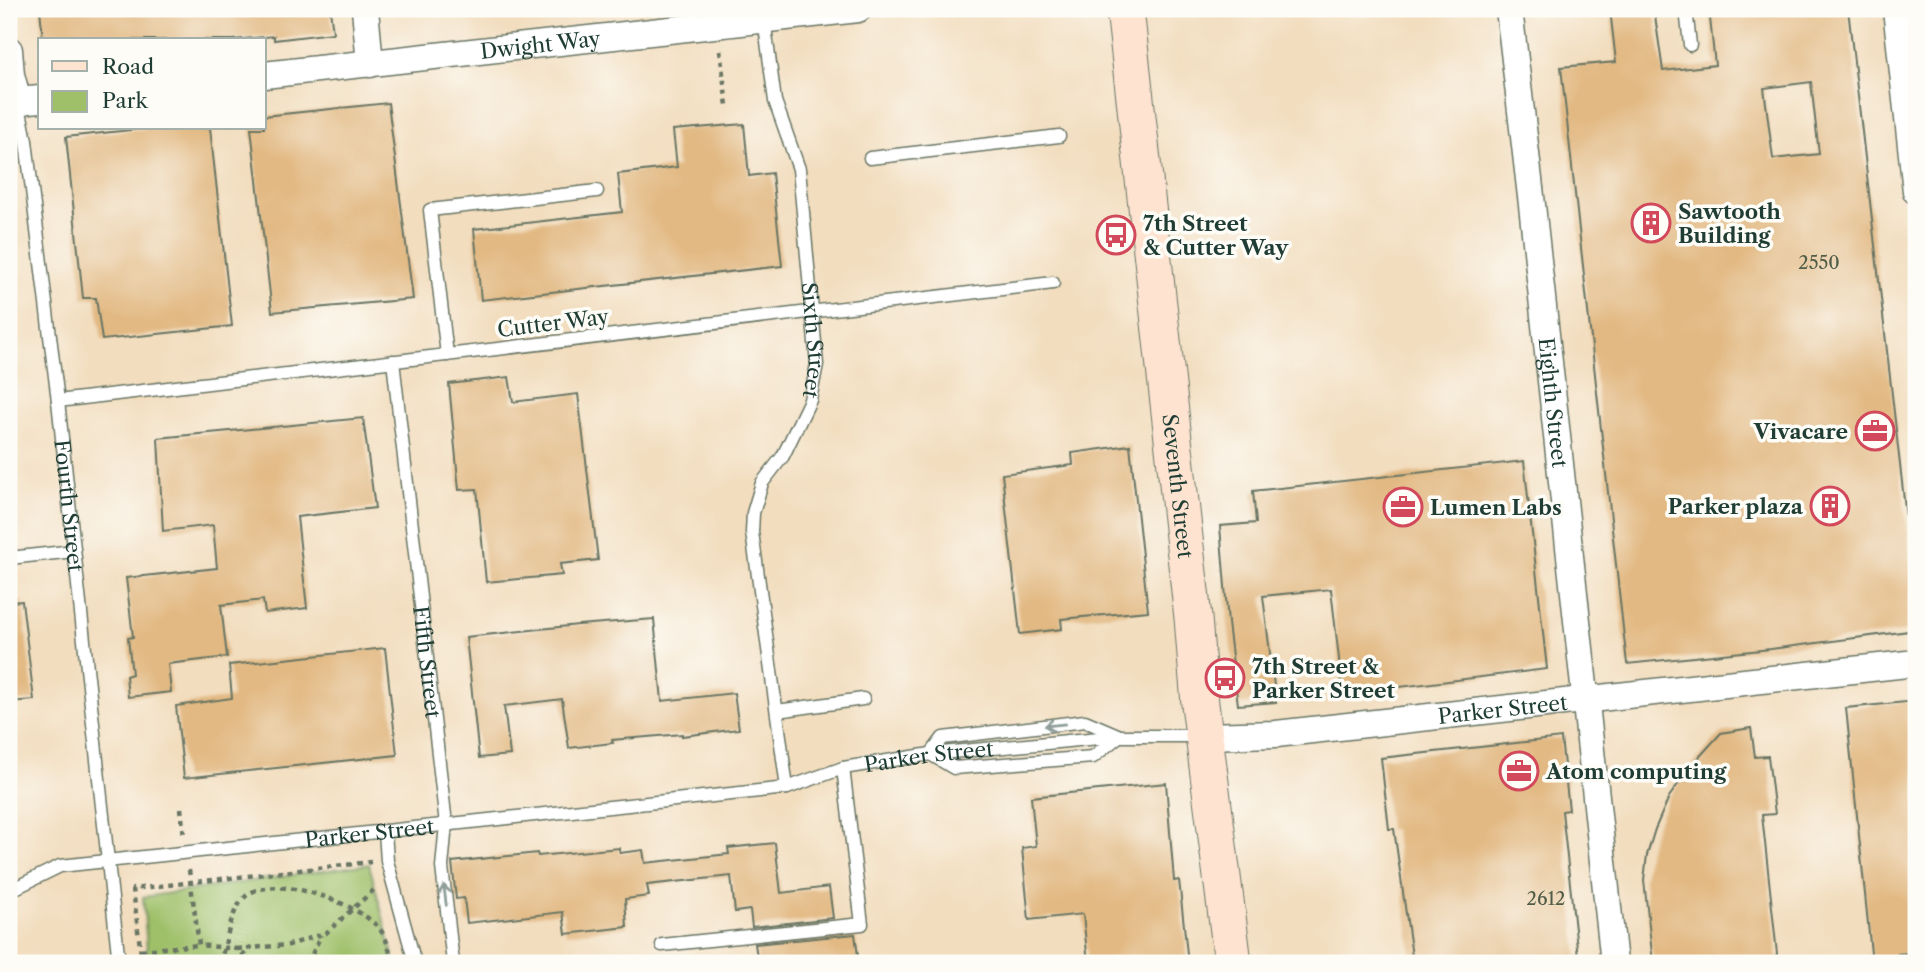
<svg xmlns="http://www.w3.org/2000/svg" width="1925" height="972" viewBox="0 0 1925 972" font-family="'Libre Caslon Text',serif">
  <rect width="100%" height="100%" fill="#fdfcf7"/>
  <filter id="ink" filterUnits="userSpaceOnUse"><feTurbulence type="fractalNoise" baseFrequency=".0143" numOctaves="2"/><feDisplacementMap in="SourceGraphic" scale="14" xChannelSelector="R" yChannelSelector="G"/><feConvolveMatrix kernelMatrix="1 2 1 2 8 2 1 2 1" color-interpolation-filters="sRGB"/></filter>
  <filter id="wash" filterUnits="userSpaceOnUse"><feTurbulence type="fractalNoise" baseFrequency=".00686" numOctaves="4" result="noise"/><feDisplacementMap in="SourceGraphic" scale="28" xChannelSelector="R" yChannelSelector="G"/><feGaussianBlur stdDeviation="1.57" result="paint"/><feColorMatrix in="noise" values="0 0 0 0 0 0 0 0 0 0 0 0 0 0 0 0 0 1.4 0 .05"/><feComposite in="paint" operator="in"/></filter>
  <g filter="url(#wash)">
    <rect width="100%" height="100%" fill="#f2ddbe"/>
    <path fill="#9fc069" stroke="#5f7e4e" stroke-width="2" d="M369,864L395,963H148L143,897Z"/>
    <g id="blocks">
      <g fill="#e2b983" fill-rule="evenodd">
        <path d="M40,9H330L333,33L274,40V36L233,40H43Z"/>
        <path d="M1610,9H1654L1663,71L1715,65L1709,9H1848L1916,605V630L1771,649L1627,664L1561,67L1616,62ZM1811,82L1819,154L1773,159L1764,88Z"/>
        <path d="M388,103L413,299L272,312L251,128H264V116Z"/>
        <path d="M744,124L749,176L772,173L782,266L481,300L474,229L622,212L618,174L677,167L673,130Z"/>
        <path d="M149,128H210L232,326L102,340L96,298H83L66,137Z"/>
        <path d="M509,377L513,402L578,394L598,560L560,564L562,575L486,582L477,489L459,490L449,384Z"/>
        <path d="M363,418L375,508L297,517L307,608L265,613L263,600L221,605L227,657L168,664L171,692L128,697L126,676L132,674L128,638L133,637L126,578L217,568L213,525L163,531L158,438Z"/>
        <path d="M1130,445L1148,611L1061,619L1062,629L1020,634L1002,474L1073,465L1072,453Z"/>
        <path d="M1524,461L1547,669L1343,694L1331,589L1263,596L1276,702L1238,705L1228,623L1220,526L1256,523L1253,491Z"/>
        <path d="M22,601L34,700L9,702V602Z"/>
        <path d="M654,619L662,701L734,693L739,729L682,736V734L612,740L613,743L569,748L562,699L504,706L510,755L479,758L466,637L578,625Z"/>
        <path d="M385,648L397,755L184,778L176,706L232,698L229,665Z"/>
        <path d="M1916,701V952L1898,954V963H1872L1846,708Z"/>
        <path d="M1751,728L1755,757L1768,756L1775,814L1762,815L1778,963H1653L1644,880L1647,855L1655,829L1669,797L1692,765L1721,733Z"/>
        <path d="M1561,738L1569,810L1562,811L1578,957L1522,963H1413L1394,829H1389L1381,758Z"/>
        <path d="M1166,783L1174,881L1179,880L1188,963H1088L1083,914L1029,920L1022,848L1036,846L1031,797Z"/>
        <path d="M775,843L781,893L829,887L833,918L752,927L750,910L735,912L731,876L647,885L649,896L625,899L627,927L566,934L563,912L467,923L464,898L456,899L452,862L537,853L538,856L619,848L620,853L643,850L645,863L729,854L728,848Z"/>
        <path d="M855,934L859,963H758L755,944Z"/>
      </g>
    </g>
  </g>
  <g filter="url(#ink)">
    <use href="#blocks" fill-opacity="0" stroke="#697564" stroke-width="2"/>
    <g fill="none" stroke-linecap="round" stroke-linejoin="round">
      <defs>
        <g id="lane">
          <path d="M1686,9L1690,45"/>
          <path id="s1" d="M764,19L775,101L799,169L817,364L810,400L783,456L762,483L753,513L752,532L787,788"/>
          <path id="s2" d="M18,101L26,141L58,401L119,963"/>
          <path d="M870,158L1059,136"/>
          <path d="M447,355L430,210L597,191"/>
          <path id="s3" d="M393,361L446,824L442,867L453,963"/>
          <path d="M58,401L1053,283"/>
          <path d="M9,558L74,551"/>
          <path d="M777,711L863,699"/>
          <path d="M931,754L943,738L1085,721L1120,736H1202"/>
          <path d="M932,755L954,768L1093,757L1119,736"/>
          <path d="M385,831L387,861L415,963"/>
          <path id="s4" d="M9,891L60,866L787,788L843,768L931,754L1120,736"/>
          <path d="M662,945L862,924L843,768"/>
        </g>
        <g id="street">
          <path d="M365,9L370,64"/>
          <path id="s5" d="M1509,9L1532,205L1614,963"/>
          <path d="M1896,9L1916,191"/>
          <path d="M9,50L11,75L18,101"/>
          <path id="s6" d="M264,75L858,9"/>
          <path d="M9,102L40,99"/>
          <path id="s7" d="M1205,736L1276,734L1916,663"/>
        </g>
        <g id="secondary">
          <path id="s8" d="M1125,9L1193,618L1200,704L1233,963"/>
        </g>
      </defs>
      <use href="#lane" stroke="#697564" stroke-width="15"/>
      <use href="#street" stroke="#697564" stroke-width="29"/>
      <use href="#secondary" stroke="#697564" stroke-width="39"/>
      <g stroke="#697564" stroke-width="4.5" stroke-dasharray="5 5" stroke-linecap="butt">
        <path d="M720,50L727,106"/>
        <path d="M181,808L184,837"/>
        <path d="M189,870L199,945L237,949L254,963"/>
        <path d="M237,949L289,945L326,933L377,887"/>
        <path d="M141,950L199,945"/>
        <path d="M142,963L133,889L371,862"/>
        <path d="M219,963C228,943 228,915 244,898C269,870 358,903 379,928C387,938 390,951 392,963"/>
        <path d="M308,963L321,935"/>
      </g>
      <use href="#lane" stroke="#fff" stroke-width="12"/>
      <use href="#street" stroke="#fff" stroke-width="26"/>
      <use href="#secondary" stroke="#fee3d1" stroke-width="37"/>
    </g>
    <defs><path id="oneway-shaft" d="M-6 0H5M1.5-3L5.5 0L1.5 3" fill="none" stroke-width="1.6" stroke-linecap="round" stroke-linejoin="round" transform="scale(1.75)"/></defs>
    <g stroke="#8f9e9a">
      <use href="#oneway-shaft" transform="translate(1055 725) rotate(174)"/>
      <use href="#oneway-shaft" transform="translate(445 895) rotate(-97)"/>
    </g>
  </g>
  <defs>
    <symbol id="building-ring" viewBox="-11 -11 22 22"><circle r="9.5" fill="#fdfcf7" stroke="#d1495b" stroke-width="1.5"/><path d="M-4-6H4V6H1V3H-1V6H-4ZM-2.5-4.3h1.7v1.8h-1.7ZM.8-4.3h1.7v1.8H.8ZM-2.5-1h1.7V.8h-1.7ZM.8-1h1.7V.8H.8Z" fill="#d1495b"/></symbol>
    <symbol id="bus-ring" viewBox="-11 -11 22 22"><circle r="9.5" fill="#fdfcf7" stroke="#d1495b" stroke-width="1.5"/><path d="M-5-6H5V4H4V6H2V4H-2V6H-4V4H-5ZM-3.5-4V0h7V-4ZM-3.5 1.2v1.5H-2V1.2ZM2 1.2v1.5H3.5V1.2Z" fill="#d1495b"/></symbol>
    <symbol id="office-ring" viewBox="-11 -11 22 22"><circle r="9.5" fill="#fdfcf7" stroke="#d1495b" stroke-width="1.5"/><path d="M-6-3h4V-5.5h4V-3h4V5H-6ZM-1-4.5V-3h2v-1.5ZM-6 0V1H6V0Z" fill="#d1495b"/></symbol>
  </defs>
  <g fill-rule="evenodd">
    <use href="#building-ring" x="1629" y="201" width="44" height="44"/>
    <use href="#bus-ring" x="1094" y="213" width="44" height="44"/>
    <use href="#office-ring" x="1853" y="409" width="44" height="44"/>
    <use href="#building-ring" x="1808" y="484" width="44" height="44"/>
    <use href="#office-ring" x="1381" y="485" width="44" height="44"/>
    <use href="#bus-ring" x="1203" y="656" width="44" height="44"/>
    <use href="#office-ring" x="1497" y="749" width="44" height="44"/>
  </g>
  <g text-anchor="middle" dominant-baseline="central" stroke-width="7" stroke-linejoin="round" paint-order="stroke">
    <g font-size="18" fill="#505c48">
      <text x="1819" y="263">2550</text>
      <text x="1546" y="899">2612</text>
    </g>
    <g font-size="21" fill="#1f3d34" stroke="#fdfcf7">
      <text stroke="none"><textPath href="#s6" startOffset="278">Dwight Way</textPath></text>
      <text transform="translate(553 323) rotate(-7)">Cutter Way</text>
      <text stroke="none"><textPath href="#s1" startOffset="327">Sixth Street</textPath></text>
      <text stroke="none"><textPath href="#s5" startOffset="396">Eighth Street</textPath></text>
      <text stroke="none"><textPath href="#s8" startOffset="480">Seventh Street</textPath></text>
      <text stroke="none"><textPath href="#s2" startOffset="408">Fourth Street</textPath></text>
      <text stroke="none"><textPath href="#s3" startOffset="303">Fifth Street</textPath></text>
      <text stroke="none"><textPath href="#s7" startOffset="299">Parker Street</textPath></text>
      <text stroke="none"><textPath href="#s4" startOffset="934">Parker Street</textPath></text>
      <text stroke="none"><textPath href="#s4" startOffset="368">Parker Street</textPath></text>
    </g>
    <g font-size="21" font-weight="bold" fill="#1f3d34" stroke="#fdfcf7" text-anchor="start">
      <text x="1678" y="211">Sawtooth<tspan x="1678" dy="24">Building</tspan></text>
      <text x="1143" y="223">7th Street<tspan x="1143" dy="24">&amp; Cutter Way</tspan></text>
      <text x="1848" y="431" text-anchor="end">Vivacare</text>
      <text x="1803" y="506" text-anchor="end">Parker plaza</text>
      <text x="1430" y="507">Lumen Labs</text>
      <text x="1252" y="666">7th Street &amp;<tspan x="1252" dy="24">Parker Street</tspan></text>
      <text x="1546" y="771">Atom computing</text>
    </g>
  </g>
  <rect width="1925" height="972" fill="none" stroke="#fdfcf7" stroke-width="35"/>
  <rect x="38" y="38" width="228" height="91" fill="#fdfcf7" stroke="#a4b0a9" stroke-width="2"/>
  <rect x="52" y="61" width="35" height="10" fill="#fee3d1" stroke="#a4b0a9" stroke-width="2"/>
  <text x="102" y="74" font-size="21" fill="#1f3d34">Road</text>
  <rect x="52" y="91" width="35" height="21" fill="#9fc069" stroke="#a4b0a9" stroke-width="2"/>
  <text x="102" y="108" font-size="21" fill="#1f3d34">Park</text>
</svg>
